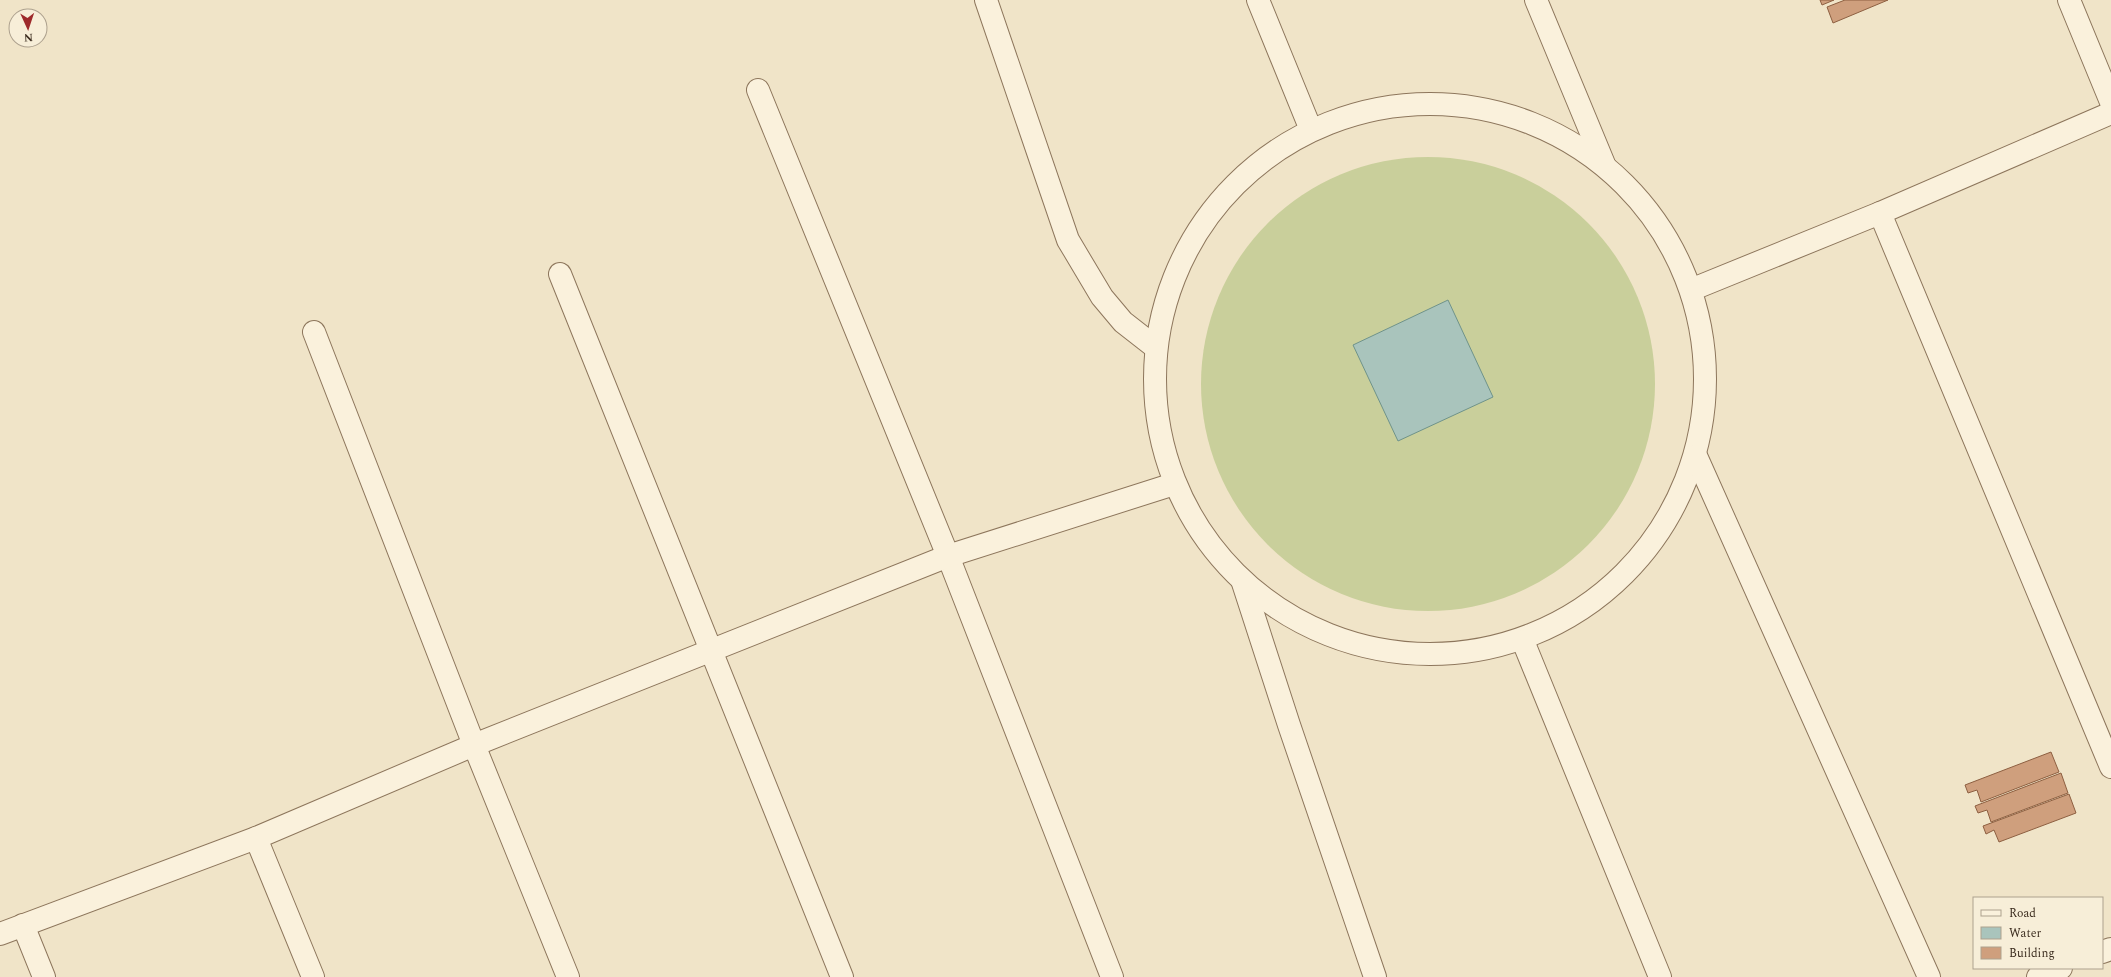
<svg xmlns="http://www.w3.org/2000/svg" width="2111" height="977" viewBox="0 0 2111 977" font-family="Spectral,serif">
  <rect width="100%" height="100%" fill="#f0e4c8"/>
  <circle fill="#c9cf9b" cx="1428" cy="384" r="227"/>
  <path fill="#a9c4bc" stroke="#6f938a" d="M1448,300L1493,397L1398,441L1353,345Z"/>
  <g fill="#cf9f7d" stroke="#8d5f41">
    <path d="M1820,0H1834L1822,5Z"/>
    <path d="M1845,0H1888L1833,23L1827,7Z"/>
    <path d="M2051,752L2059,772L1981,802L1977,790L1968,793L1965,785Z"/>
    <path d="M2061,773L2068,793L1991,822L1987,810L1978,813L1975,806Z"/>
    <path d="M2069,794L2076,813L1999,842L1994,830L1986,834L1983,826Z"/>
  </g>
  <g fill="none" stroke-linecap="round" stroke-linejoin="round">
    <defs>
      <g id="minor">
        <path d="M986,0L1068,240L1102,297L1123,322L1155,347"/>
        <path d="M1258,0L1311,130"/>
        <path d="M1536,0L1604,164"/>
        <path d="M2069,0L2111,102"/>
        <path d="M758,90L948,556L1112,977"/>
        <circle cx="1430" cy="379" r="275"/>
        <path d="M1880,213L2111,767"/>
        <path d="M560,274L842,977"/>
        <path d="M1693,289L1880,213L2111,113"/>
        <path d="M314,332L474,745L568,977"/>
        <path d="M1696,456L1929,977"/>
        <path d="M1243,583L1289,725L1375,977"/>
        <path d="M1523,641L1660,977"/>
        <path d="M256,838L313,977"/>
        <path d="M23,925L44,977"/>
        <path d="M0,934L256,838L474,745L948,556L1174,484"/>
        <path d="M2102,952L2111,949"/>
        <path d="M2038,977L2061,968"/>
      </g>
    </defs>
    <use href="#minor" stroke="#8d765c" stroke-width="24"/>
    <use href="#minor" stroke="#faf1dc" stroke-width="22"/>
  </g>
  <rect x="1973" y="897" width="130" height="72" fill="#f7eed8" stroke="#ada18e"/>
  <rect x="1981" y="910" width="20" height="6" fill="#faf1dc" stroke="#ada18e"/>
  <text x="2009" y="917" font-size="12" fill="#3d2e20">Road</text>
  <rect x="1981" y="927" width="20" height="12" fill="#a9c4bc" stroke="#ada18e"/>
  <text x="2009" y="937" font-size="12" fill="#3d2e20">Water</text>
  <rect x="1981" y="947" width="20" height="12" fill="#cf9f7d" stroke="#ada18e"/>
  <text x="2009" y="957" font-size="12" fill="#3d2e20">Building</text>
  <g transform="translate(28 28) rotate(177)"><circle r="19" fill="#f7eed8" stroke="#ada18e"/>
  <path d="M0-3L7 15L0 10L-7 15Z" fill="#9e2a2b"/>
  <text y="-6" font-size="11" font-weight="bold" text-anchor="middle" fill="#3d2e20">N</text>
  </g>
</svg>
